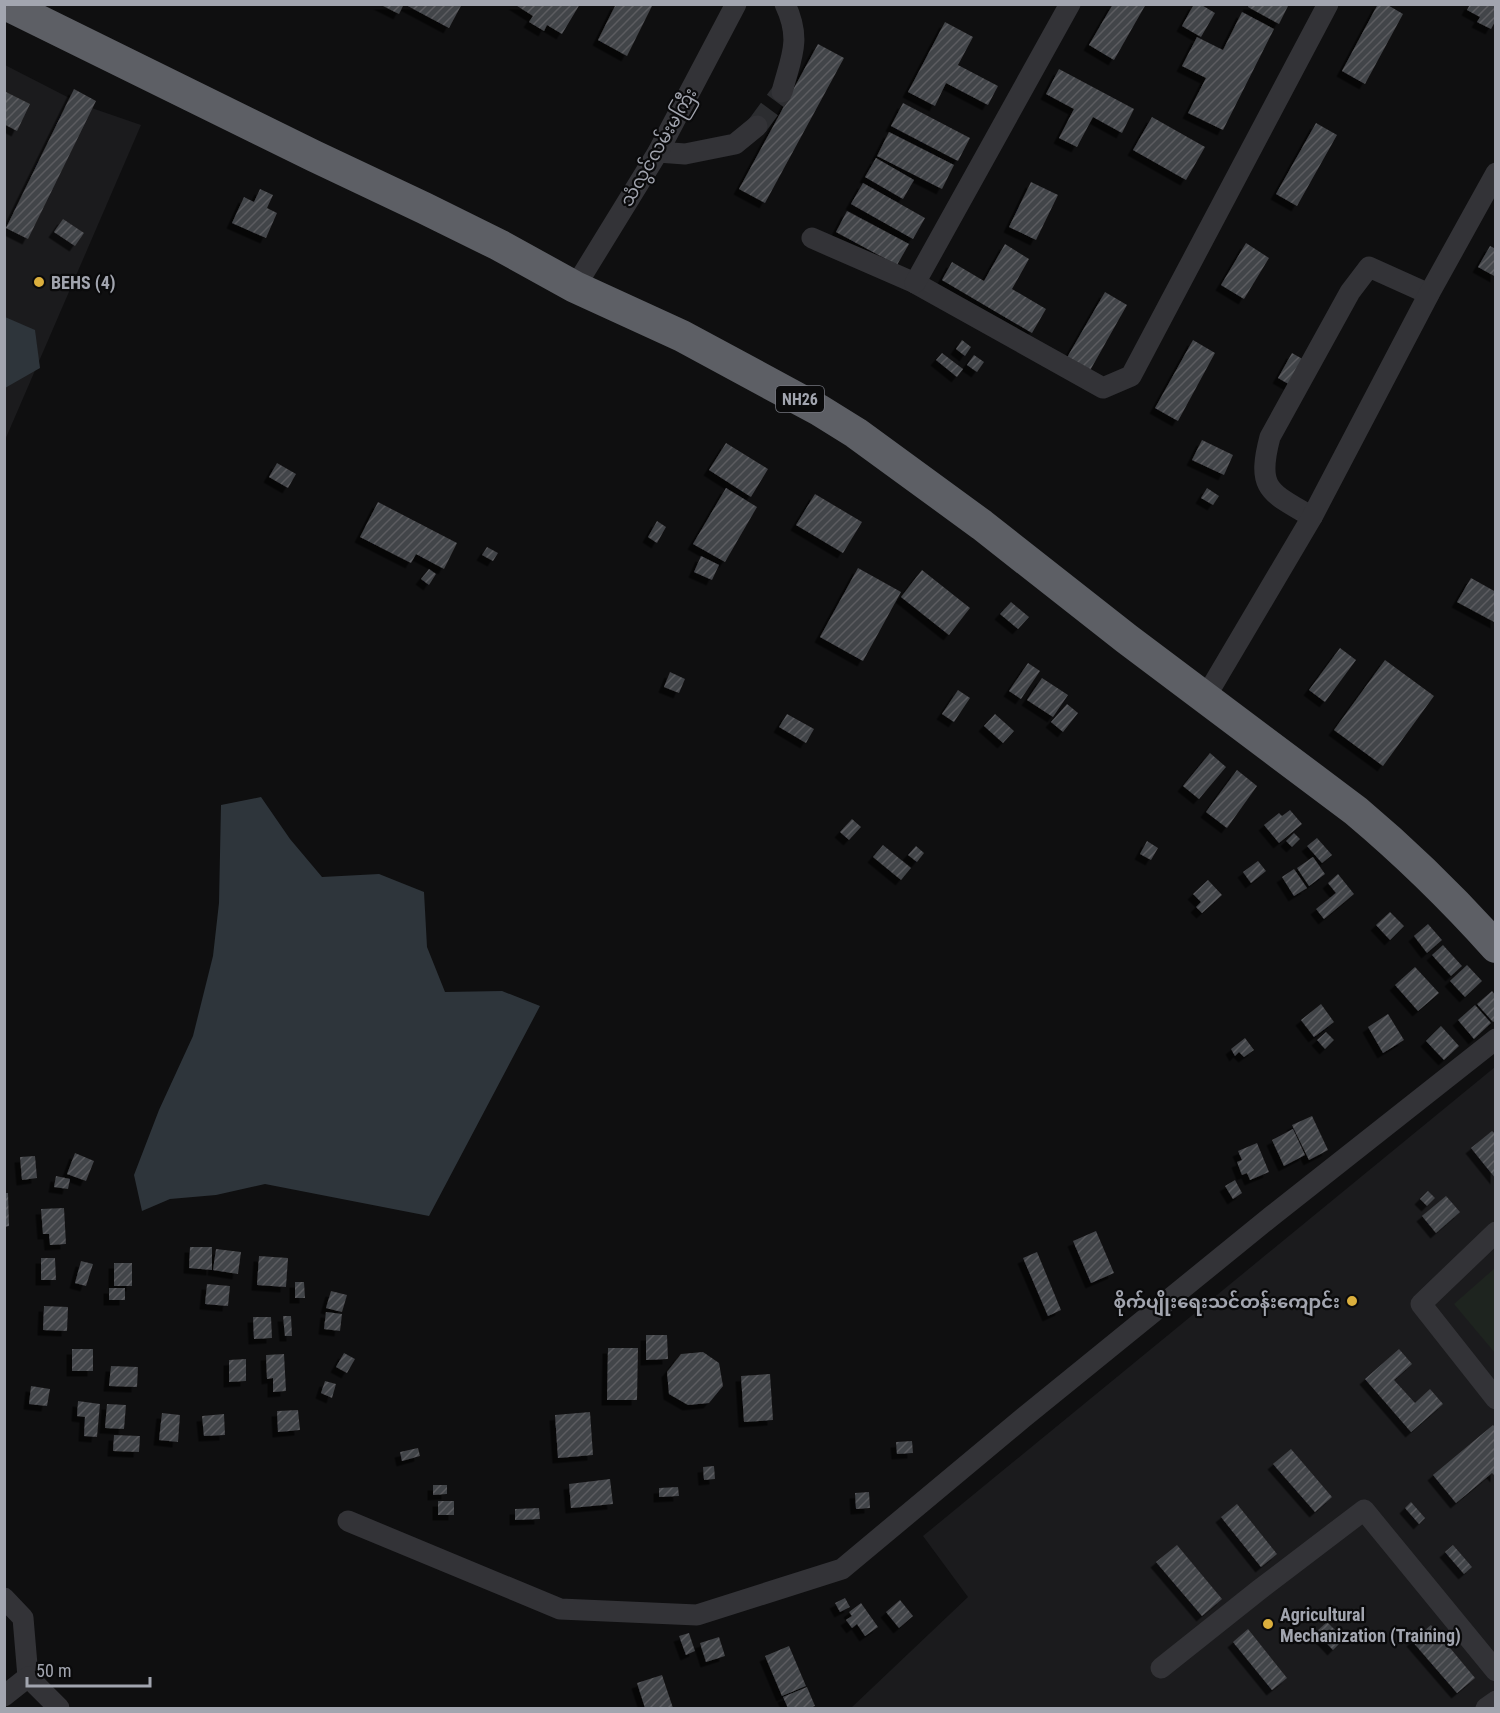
<svg xmlns="http://www.w3.org/2000/svg" width="1500" height="1713" viewBox="0 0 1500 1713" font-family="'Roboto Condensed','Noto Sans Myanmar',sans-serif">
  <defs>
    <pattern id="building-hatch" width="6" height="6" patternUnits="userSpaceOnUse" patternTransform="scale(1.5)"><rect width="6" height="6" fill="#434448"/><path d="M-1 1l2-2M0 6l6-6M5 7l2-2" fill="none" stroke="#5b5c60"/></pattern>
    <filter id="shadow"><feDropShadow dx="-5.5" dy="5.5" stdDeviation="0" flood-color="#0009"/></filter>
  </defs>
  <rect width="100%" height="100%" fill="#0f0f10"/>
  <g fill="#1b1b1d">
    <path d="M5,65L83,105L141,125L5,440Z"/>
    <path d="M1495,1067V1708H851L968,1597L923,1536Z"/>
  </g>
  <path fill="#1e241f" d="M1495,1268V1353L1454,1304Z"/>
  <g fill="#2e353b">
    <path d="M5,317L35,330L40,368L5,388Z"/>
    <path d="M261,797L290,839L322,877L379,874L424,892L427,947L445,992L502,991L540,1006L429,1216L265,1184L216,1195L170,1199L142,1211L134,1175L159,1110L193,1036L213,956L219,903L221,805Z"/>
  </g>
  <g fill="url(#building-hatch)" filter="url(#shadow)">
    <path d="M379,4H404L399,14Z"/>
    <path d="M404,4H462L449,28Z"/>
    <path d="M514,4H580L562,34L547,25L544,31L529,22L533,16Z"/>
    <path d="M616,4H653L627,56L598,40Z"/>
    <path d="M1113,4H1146L1114,60L1089,45Z"/>
    <path d="M1194,4H1200L1215,13L1201,37L1182,26Z"/>
    <path d="M1249,4H1289L1279,24L1248,7Z"/>
    <path d="M1378,4H1386L1403,14L1365,84L1342,71Z"/>
    <path d="M1470,4H1496V20L1491,29L1477,22L1480,17L1467,10Z"/>
    <path d="M1242,12L1274,29L1223,130L1188,113L1206,78L1182,66L1197,37L1223,50Z"/>
    <path d="M945,22L973,37L958,65L998,86L988,105L946,83L935,106L908,92Z"/>
    <path d="M818,44L844,58L765,203L739,189Z"/>
    <path d="M1059,69L1134,109L1122,133L1093,117L1077,147L1059,138L1074,109L1046,94Z"/>
    <path d="M74,89L96,101L28,239L6,228Z"/>
    <path d="M4,91L30,104L17,131L4,124Z"/>
    <path d="M903,103L970,138L958,161L891,126Z"/>
    <path d="M1152,117L1205,147L1186,180L1133,150Z"/>
    <path d="M1316,123L1337,135L1297,206L1276,194Z"/>
    <path d="M889,132L954,165L942,189L877,156Z"/>
    <path d="M876,158L914,180L903,199L865,177Z"/>
    <path d="M1031,182L1058,195L1036,240L1009,227Z"/>
    <path d="M863,183L925,218L913,239L851,204Z"/>
    <path d="M260,189L273,195L267,208L277,213L266,238L232,223L244,197L254,202Z"/>
    <path d="M847,211L909,244L897,265L836,232Z"/>
    <path d="M63,219L84,233L75,246L54,232Z"/>
    <path d="M1246,243L1269,258L1244,299L1221,285Z"/>
    <path d="M1005,244L1029,259L1012,289L1046,309L1032,333L942,280L952,262L984,281Z"/>
    <path d="M1490,246L1496,249V277L1478,267Z"/>
    <path d="M1105,292L1127,305L1088,374L1065,361Z"/>
    <path d="M962,340L971,347L965,356L956,349Z"/>
    <path d="M1193,340L1215,353L1178,421L1155,408Z"/>
    <path d="M942,353L963,369L957,377L936,360Z"/>
    <path d="M1292,353L1306,361L1292,386L1278,378Z"/>
    <path d="M974,355L984,362L977,372L967,365Z"/>
    <path d="M1202,440L1233,455L1224,475L1192,460Z"/>
    <path d="M726,443L768,469L751,497L709,470Z"/>
    <path d="M277,463L296,474L288,488L269,477Z"/>
    <path d="M726,488L757,507L725,562L693,544Z"/>
    <path d="M1207,488L1219,496L1213,505L1201,498Z"/>
    <path d="M815,494L862,522L843,553L796,525Z"/>
    <path d="M378,502L457,543L444,569L416,554L411,563L360,537Z"/>
    <path d="M657,521L666,527L657,543L648,537Z"/>
    <path d="M487,547L498,553L493,561L482,555Z"/>
    <path d="M701,556L719,565L712,580L694,572Z"/>
    <path d="M858,568L901,592L863,661L820,637Z"/>
    <path d="M429,569L436,574L429,585L421,579Z"/>
    <path d="M922,570L970,608L949,635L901,597Z"/>
    <path d="M1471,578L1496,592V623L1457,602Z"/>
    <path d="M1011,602L1029,617L1018,629L1000,614Z"/>
    <path d="M1340,648L1356,660L1325,702L1309,690Z"/>
    <path d="M1385,660L1434,696L1383,766L1334,730Z"/>
    <path d="M1028,663L1040,671L1021,699L1009,691Z"/>
    <path d="M670,672L685,679L679,693L664,687Z"/>
    <path d="M1042,678L1068,695L1053,717L1027,700Z"/>
    <path d="M958,690L970,698L954,722L942,714Z"/>
    <path d="M1067,704L1078,713L1063,732L1051,722Z"/>
    <path d="M787,714L814,729L806,743L779,727Z"/>
    <path d="M995,714L1014,731L1003,743L984,726Z"/>
    <path d="M1210,753L1226,767L1199,799L1183,786Z"/>
    <path d="M1237,770L1257,786L1227,828L1206,812Z"/>
    <path d="M1290,810L1302,824L1279,843L1264,825L1279,813L1282,816Z"/>
    <path d="M852,819L861,827L849,840L840,832Z"/>
    <path d="M1294,833L1300,839L1292,847L1286,841Z"/>
    <path d="M1317,838L1332,855L1322,863L1307,846Z"/>
    <path d="M1147,841L1158,848L1151,860L1140,854Z"/>
    <path d="M883,845L911,868L901,880L873,857Z"/>
    <path d="M916,846L924,853L917,862L908,855Z"/>
    <path d="M1313,857L1325,874L1309,886L1297,868Z"/>
    <path d="M1258,861L1266,871L1251,883L1243,872Z"/>
    <path d="M1294,869L1307,888L1294,896L1282,877Z"/>
    <path d="M1338,874L1354,894L1324,919L1316,909L1336,893L1328,883Z"/>
    <path d="M1208,880L1222,895L1202,913L1196,907L1201,902L1193,894Z"/>
    <path d="M1390,912L1404,926L1390,940L1376,925Z"/>
    <path d="M1428,924L1442,940L1427,953L1414,936Z"/>
    <path d="M1443,945L1462,966L1451,976L1432,955Z"/>
    <path d="M1467,965L1482,981L1465,997L1450,981Z"/>
    <path d="M1415,967L1439,993L1418,1011L1395,985Z"/>
    <path d="M1492,991L1496,996V1020L1493,1022L1477,1004Z"/>
    <path d="M1321,1004L1334,1022L1314,1037L1301,1020Z"/>
    <path d="M1475,1005L1491,1023L1474,1039L1458,1020Z"/>
    <path d="M1388,1014L1404,1040L1383,1053L1368,1027Z"/>
    <path d="M1441,1026L1459,1046L1444,1060L1426,1041Z"/>
    <path d="M1326,1032L1334,1040L1325,1049L1317,1040Z"/>
    <path d="M1245,1038L1254,1050L1244,1057L1239,1052L1235,1056L1231,1049Z"/>
    <path d="M1312,1116L1328,1150L1309,1160L1292,1125Z"/>
    <path d="M1293,1129L1305,1155L1284,1166L1272,1140Z"/>
    <path d="M1492,1131L1496,1134V1179L1471,1148Z"/>
    <path d="M1257,1143L1269,1172L1250,1180L1247,1173L1242,1175L1237,1162L1242,1160L1238,1151Z"/>
    <path d="M75,1153L94,1161L86,1181L67,1174Z"/>
    <path d="M35,1156L37,1178L22,1180L20,1157Z"/>
    <path d="M56,1176L70,1179L68,1189L54,1187Z"/>
    <path d="M1235,1180L1242,1193L1233,1199L1225,1186Z"/>
    <path d="M1428,1191L1435,1198L1427,1206L1420,1199Z"/>
    <path d="M4,1193H8L9,1226L4,1227Z"/>
    <path d="M1446,1196L1460,1212L1436,1233L1422,1216Z"/>
    <path d="M64,1208L66,1244L50,1245L49,1234H43L41,1209Z"/>
    <path d="M1096,1231L1114,1273L1091,1283L1073,1241Z"/>
    <path d="M190,1247H212V1270L189,1268Z"/>
    <path d="M216,1249L241,1252L238,1274L213,1270Z"/>
    <path d="M1037,1252L1061,1310L1048,1316L1023,1258Z"/>
    <path d="M259,1256L288,1258L286,1287L257,1285Z"/>
    <path d="M41,1258H55L56,1280H41Z"/>
    <path d="M81,1261L93,1264L86,1286L75,1283Z"/>
    <rect x="114" y="1263" width="18" height="23"/>
    <path d="M295,1282H304L305,1298H295Z"/>
    <path d="M207,1284L230,1286L228,1306L205,1304Z"/>
    <rect x="109" y="1288" width="16" height="12"/>
    <path d="M331,1291L347,1295L342,1312L326,1308Z"/>
    <path d="M44,1306L68,1307L67,1331L43,1330Z"/>
    <path d="M326,1312L342,1314L340,1331L324,1329Z"/>
    <path d="M283,1316H291L292,1336H285Z"/>
    <path d="M253,1317H271L272,1338L254,1339Z"/>
    <path d="M646,1335H667L668,1359L646,1360Z"/>
    <path d="M608,1348H638L637,1400H607Z"/>
    <rect x="72" y="1349" width="21" height="22"/>
    <path d="M1399,1349L1412,1364L1394,1380L1415,1403L1430,1389L1443,1404L1411,1432L1365,1379Z"/>
    <path d="M703,1352L719,1363L723,1386L709,1403L688,1405L669,1394L667,1372L681,1354Z"/>
    <path d="M344,1353L355,1359L347,1373L336,1367Z"/>
    <path d="M284,1354L286,1391L273,1392V1378L267,1379L266,1355Z"/>
    <path d="M246,1359V1381L229,1382V1360Z"/>
    <path d="M111,1366L138,1367L137,1387L109,1386Z"/>
    <path d="M770,1374L773,1420L744,1422L741,1376Z"/>
    <path d="M325,1381L336,1384L332,1398L321,1393Z"/>
    <path d="M31,1386L50,1389L47,1406L29,1404Z"/>
    <path d="M78,1401L100,1404L97,1437L84,1436L85,1417L77,1416Z"/>
    <path d="M107,1404L126,1405L124,1429L105,1428Z"/>
    <path d="M298,1410L300,1430L278,1432L277,1411Z"/>
    <path d="M590,1412L593,1455L558,1458L555,1415Z"/>
    <path d="M162,1413L180,1415L178,1442L159,1440Z"/>
    <path d="M224,1414L225,1435L204,1436L202,1416Z"/>
    <path d="M1493,1425L1496,1428V1477L1492,1473L1456,1503L1433,1475Z"/>
    <path d="M114,1435L140,1436L139,1452L113,1451Z"/>
    <path d="M912,1441L913,1453L897,1454L896,1442Z"/>
    <path d="M418,1448L420,1456L402,1461L400,1452Z"/>
    <path d="M1291,1449L1332,1497L1315,1512L1273,1464Z"/>
    <path d="M714,1466L715,1479L704,1480L703,1467Z"/>
    <path d="M610,1479L613,1504L571,1508L569,1484Z"/>
    <path d="M433,1485H447V1494L433,1495Z"/>
    <path d="M678,1487L679,1496L659,1497V1488Z"/>
    <path d="M869,1492L870,1508L856,1509L855,1493Z"/>
    <rect x="438" y="1501" width="16" height="14"/>
    <path d="M1411,1502L1425,1518L1419,1524L1405,1508Z"/>
    <path d="M1237,1504L1277,1554L1261,1567L1221,1517Z"/>
    <path d="M539,1508L540,1519L515,1520V1509Z"/>
    <path d="M1177,1545L1222,1599L1202,1616L1156,1562Z"/>
    <path d="M1453,1545L1472,1567L1464,1574L1445,1552Z"/>
    <path d="M845,1598L850,1607L840,1612L835,1603Z"/>
    <path d="M900,1600L913,1616L899,1628L886,1612Z"/>
    <path d="M861,1603L878,1627L865,1636L857,1624L852,1628L846,1620L852,1616L849,1612Z"/>
    <path d="M1327,1622L1344,1639L1333,1650L1316,1632Z"/>
    <path d="M1431,1625L1475,1678L1457,1693L1412,1641Z"/>
    <path d="M1248,1629L1287,1678L1272,1690L1233,1642Z"/>
    <path d="M689,1633L695,1651L686,1655L679,1636Z"/>
    <path d="M719,1637L725,1656L706,1662L700,1643Z"/>
    <path d="M789,1646L806,1686L782,1696L765,1656Z"/>
    <path d="M662,1675L673,1708H645L637,1683Z"/>
    <path d="M807,1687L815,1706L809,1708H788L783,1697Z"/>
  </g>
  <g fill="none" stroke-linecap="round" stroke-linejoin="round">
    <path stroke="#2c2d30" stroke-width="21" stroke-dasharray="21 10" stroke-linecap="butt" d="M757,126L782,92"/>
    <g stroke="#333337" stroke-width="21">
      <path d="M782,92C791,57 802,40 785,4"/>
      <path d="M658,152L685,154L735,144L757,126"/>
      <path d="M812,238L915,283L1103,388L1131,376L1328,4"/>
      <path d="M915,283L1070,4"/>
      <path d="M575,287L658,152L736,4"/>
      <path d="M1312,517C1270,492 1256,490 1270,437L1350,292L1369,267L1429,294"/>
      <path d="M1205,698L1312,517L1429,294L1496,173"/>
      <path d="M1496,1232L1421,1304L1496,1399"/>
      <path d="M348,1521L560,1609L697,1615L842,1569L1023,1418L1273,1215L1496,1039"/>
      <path d="M4,1598L23,1618L28,1677L59,1708"/>
      <path d="M1161,1668L1259,1590L1364,1510L1496,1671"/>
      <path d="M4,1696L28,1677"/>
      <path d="M1486,1708L1496,1701"/>
    </g>
    <path stroke="#5d5f65" stroke-width="32" d="M5,4L314,156L424,208L499,245L575,287L682,336L819,410L856,433L982,525L1127,639L1356,811C1406,853 1452,898 1496,947"/>
  </g>
  <g fill="#dbaf3d" stroke="#0a0a0b" stroke-width="2">
    <circle cx="39" cy="282" r="6"/>
    <circle cx="1352" cy="1301" r="6"/>
    <circle cx="1268" cy="1624" r="6"/>
  </g>
  <g text-anchor="middle" dominant-baseline="central" stroke-width="4.5" stroke-linejoin="round" paint-order="stroke">
    <rect fill="#0a0a0b" stroke="#74767e" stroke-width="1.5" x="776" y="386" width="48" height="26" rx="4.5"/>
    <g font-size="16" font-weight="bold" fill="#a2a5af">
      <text x="800" y="399">NH26</text>
    </g>
    <g font-size="18" fill="#a2a5af" stroke="#0a0a0b">
      <text transform="translate(658 147) rotate(-60)">သံလွင်လမ်းမကြီး</text>
    </g>
    <g font-size="18" font-weight="bold" fill="#a2a5af" stroke="#0a0a0b" text-anchor="start">
      <text x="51" y="282">BEHS (4)</text>
      <text x="1340" y="1301" text-anchor="end">စိုက်ပျိုးရေးသင်တန်းကျောင်း</text>
      <text x="1280" y="1614">Agricultural<tspan x="1280" dy="21">Mechanization (Training)</tspan></text>
    </g>
  </g>
  <rect width="1500" height="1713" fill="none" stroke="#a2a5af" stroke-width="12"/>
  <path d="M27 1677v9h123v-9" fill="none" stroke="#a2a5af" stroke-width="3"/>
  <text x="36" y="1677" font-size="18" fill="#a2a5af" stroke="#0a0a0b" stroke-width="4.5" paint-order="stroke">50 m</text>
</svg>
